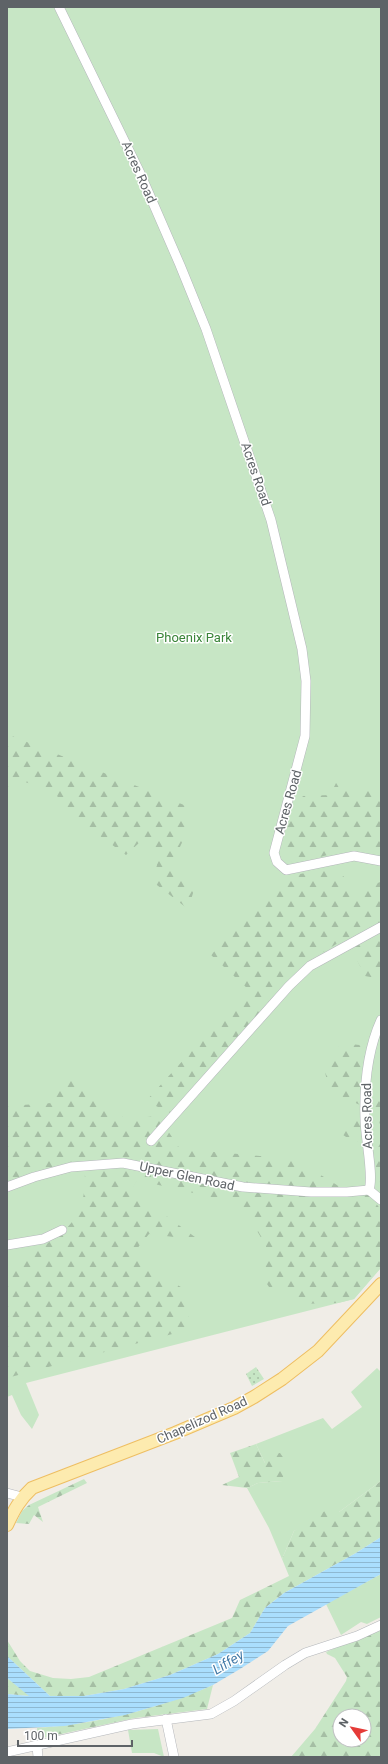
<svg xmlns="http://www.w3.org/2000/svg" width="388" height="1764" viewBox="0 0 388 1764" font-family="Roboto,sans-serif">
  <defs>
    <pattern id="forest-firs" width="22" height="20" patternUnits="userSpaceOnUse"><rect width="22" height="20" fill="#c7e6c5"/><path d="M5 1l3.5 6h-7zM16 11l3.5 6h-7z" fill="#a5bea4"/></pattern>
    <pattern id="garden-dots" width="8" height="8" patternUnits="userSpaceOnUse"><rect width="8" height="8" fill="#c7e6c5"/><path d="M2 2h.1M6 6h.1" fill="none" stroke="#a5bea4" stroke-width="1.8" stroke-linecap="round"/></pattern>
    <pattern id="water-rules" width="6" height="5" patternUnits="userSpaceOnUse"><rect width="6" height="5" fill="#aadefd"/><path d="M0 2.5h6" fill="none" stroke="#8eb8d1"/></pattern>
  </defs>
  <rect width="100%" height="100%" fill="#f0ede7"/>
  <g fill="#c7e6c5">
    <path d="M7,7H381V1267L354,1299L26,1383L39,1415L32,1429L21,1415L12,1395L7,1397Z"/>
    <path d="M377,1368L381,1372V1481L339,1512L294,1531L282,1559L269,1528L247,1488L258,1483L282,1481L265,1463L256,1444L323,1418L332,1429L362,1407L351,1392Z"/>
    <path d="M381,1574V1617L367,1624L361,1622L341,1635L326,1604Z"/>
    <path d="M158,1729L164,1757L154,1753H132L128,1730Z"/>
  </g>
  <g fill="url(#forest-firs)" fill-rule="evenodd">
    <path d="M7,734L189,807L186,834L172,864L194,890L188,909L153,882L159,856L140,842L126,855L63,809L55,791L18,780L7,788Z"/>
    <path d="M336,783L365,791L381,789V850C355,839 318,864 290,861L282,852L290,815L303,796L330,795Z"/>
    <path d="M336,867L356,892L380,882L381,883V979L365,976L346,938L309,961L277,992L172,1114L146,1101L248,989L211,955L249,914L295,875Z"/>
    <path d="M342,1043L368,1046L363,1063L360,1105C337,1094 326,1092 324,1063Z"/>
    <path d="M66,1077L126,1119L158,1116L180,1149L295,1159L353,1195L369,1194L381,1210V1268L354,1299L338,1303L296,1304L298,1291L269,1287L265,1281L266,1246L241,1204L137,1180L131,1190L199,1240L149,1234L131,1256L184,1289L191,1329L7,1378V1271L11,1265C58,1237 91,1226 84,1163L7,1183V1106L52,1103Z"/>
    <path d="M381,1088V1127L373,1105V1095Z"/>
    <path d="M361,1118L362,1142L351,1140L343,1135V1119Z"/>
    <path d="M381,1142V1186L373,1157Z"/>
    <path d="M256,1444L265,1463L271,1454L280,1453L287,1463L282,1481L258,1483L247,1488L222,1485L239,1477L230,1453Z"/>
    <path d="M84,1479L87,1483L38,1507L43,1522L34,1515L29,1524L16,1523L22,1511L29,1505Z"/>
    <path d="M381,1481V1537L356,1553L284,1593L265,1608L250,1633L218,1654L170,1675L124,1689L84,1696H50L7,1656V1640L20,1661L30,1671L53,1678L71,1679L89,1677L232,1618L240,1600L289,1576L282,1559L294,1531L329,1508L339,1512Z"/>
    <path d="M381,1628V1757H291L315,1729L346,1681L347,1677L335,1658L327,1654L326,1652ZM340,1716H364V1740H340Z"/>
    <path d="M7,1678L30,1696L7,1694Z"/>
    <path d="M213,1685L207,1709L135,1718L38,1739L37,1728C98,1724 157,1709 213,1685Z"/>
  </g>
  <path fill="url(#garden-dots)" d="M256,1367L264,1379L252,1386L246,1374Z"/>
  <path fill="url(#water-rules)" d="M381,1537V1574L288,1626L268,1651L240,1669L213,1685L183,1698L125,1715L65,1726L7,1729V1694L29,1696L7,1678V1656L50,1696H84L124,1689L170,1675L218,1654L250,1633L265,1608L284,1593L356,1553Z"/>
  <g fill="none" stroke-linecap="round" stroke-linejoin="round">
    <defs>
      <g id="minor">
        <path d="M59,7L140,173L180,265L206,329L271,520L302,649L306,681L305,736L274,853L277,862L286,870L354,856L381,861"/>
        <path d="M151,1141L289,986L310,966L381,927"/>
        <path d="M7,1187L34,1177L71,1167L123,1163L243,1187L311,1192H347L369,1190"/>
        <path d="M369,1190C374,1175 365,1137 365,1119C364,1085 367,1051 381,1020"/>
        <path d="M369,1190L381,1200"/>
        <path d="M7,1245L43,1239L62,1230"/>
        <path d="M7,1493L22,1497"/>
        <path d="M166,1719L174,1757"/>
        <path d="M37,1746L38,1757"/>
        <path d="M7,1752L132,1724L211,1714L234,1701L285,1665L305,1653L357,1636L381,1625"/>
      </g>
      <path id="major" d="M7,1525C14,1510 20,1499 32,1488L175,1433L234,1408L254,1397L282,1379L318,1351L381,1284"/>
    </defs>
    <use href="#minor" stroke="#b4b7bb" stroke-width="10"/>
    <use href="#major" stroke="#eebe62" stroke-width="14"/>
    <use href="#minor" stroke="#fff" stroke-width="9"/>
    <use href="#major" stroke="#fdebaf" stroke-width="12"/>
  </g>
  <g text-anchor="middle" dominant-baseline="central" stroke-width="3" stroke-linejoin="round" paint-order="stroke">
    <g font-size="13" fill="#5e6367" stroke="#fff">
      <text transform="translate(139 172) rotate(66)">Acres Road</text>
      <text transform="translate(256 474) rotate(71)">Acres Road</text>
      <text transform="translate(288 802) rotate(-74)">Acres Road</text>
      <text transform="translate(367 1116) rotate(-91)">Acres Road</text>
      <text transform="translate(187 1176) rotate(12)">Upper Glen Road</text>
      <text transform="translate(202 1420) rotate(-24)">Chapelizod Road</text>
    </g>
    <g font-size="13" fill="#398438" stroke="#fff">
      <text x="194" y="637">Phoenix Park</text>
    </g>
    <g font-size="14" font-style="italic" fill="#437aa7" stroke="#fff">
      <text transform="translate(228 1662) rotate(-31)">Liffey</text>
    </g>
  </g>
  <rect width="388" height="1764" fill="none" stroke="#5e6367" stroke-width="16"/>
  <g transform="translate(352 1728) rotate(303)"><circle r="19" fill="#ffffff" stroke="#bfc1c2"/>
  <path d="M0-3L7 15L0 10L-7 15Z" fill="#e53b38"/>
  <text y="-6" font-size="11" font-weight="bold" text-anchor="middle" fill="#5e6367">N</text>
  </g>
  <path d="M18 1740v6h114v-6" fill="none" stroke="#5e6367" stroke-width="2"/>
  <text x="24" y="1740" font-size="12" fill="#5e6367" stroke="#ffffff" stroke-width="3" paint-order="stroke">100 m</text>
</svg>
